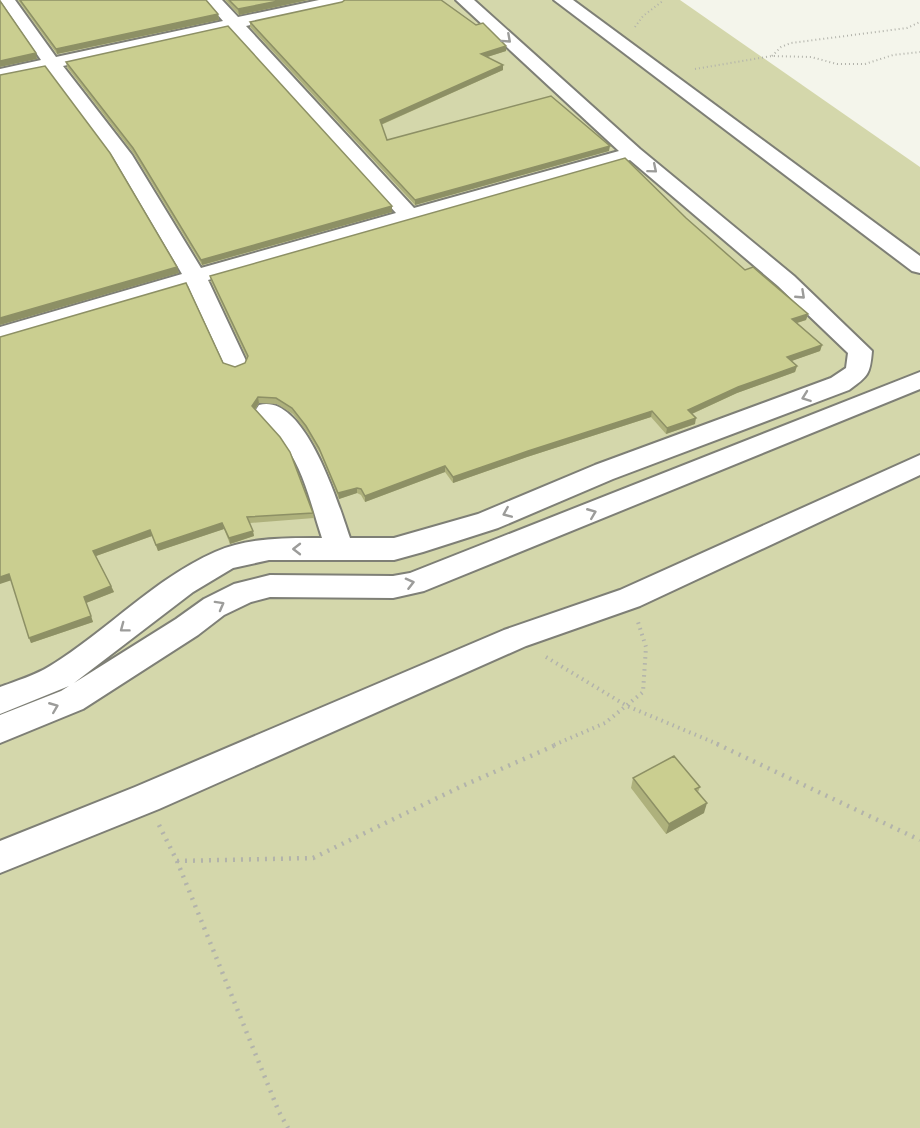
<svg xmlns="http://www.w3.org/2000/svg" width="920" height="1128" viewBox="0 0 920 1128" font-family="Raleway,sans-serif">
  <rect width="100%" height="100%" fill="#f4f5eb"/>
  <path fill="#d4d7ab" d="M0,0H680L920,167V1128H0Z"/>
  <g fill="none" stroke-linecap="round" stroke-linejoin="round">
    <defs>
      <g id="street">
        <path d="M0,0H15L56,57L223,21L205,0H222L238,17L319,0H350L342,5L246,26L414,208L619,151L456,0H474L640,149L794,276L872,351C870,375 868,376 849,390L613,479L498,528L423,552L394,560H269L233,568L193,592L74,683L176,619L204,599L234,584L270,575L393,576L410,573L920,372V389L424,591L393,598L270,597L251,602L224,615L198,635L83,709L0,743V715L61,691L69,686L0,714V687C16,681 36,675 50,666C107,631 154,579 215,552C248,537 287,538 322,538C312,508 305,474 286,446C278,433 264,424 255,411L259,405C305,392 339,506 350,538H394L478,514L595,465L831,378L846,368L848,353L778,286L630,160L208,280L247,363L244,368L235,371L226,368L188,286L0,342V327L182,274L113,157L47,69L0,79V69L41,60ZM230,29L396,213L201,268L132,155L63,66Z"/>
        <path d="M554,0H573L920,256V273L912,271Z"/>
        <path d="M920,455V475L640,606L526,646L159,809L0,873V841L135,787L504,630L620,590Z"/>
      </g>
    </defs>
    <use href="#street" stroke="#7e7f76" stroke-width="4"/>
    <g stroke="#b2b3ab" stroke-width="2" stroke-dasharray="1 3" stroke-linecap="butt">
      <path d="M635,27L643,16L664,0"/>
      <path d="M772,56L781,47L791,43L907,28L920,22"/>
      <path d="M695,69L772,56L811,57L837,64H865L893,55L920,52"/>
    </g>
    <g stroke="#b2b3ab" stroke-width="4" stroke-dasharray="1.5 4.5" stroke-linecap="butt">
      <path d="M546,657L627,706L720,745"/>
      <path d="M554,745L605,723L643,692L646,647L638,622"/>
    </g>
    <g stroke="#b2b3ab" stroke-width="4.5" stroke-dasharray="2 6" stroke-linecap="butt">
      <path d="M717,744L920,840"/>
      <path d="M159,825L177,861L279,1112L288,1128"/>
      <path d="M177,861L313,858L460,787L558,744"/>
    </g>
    <use href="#street" fill="#fff" fill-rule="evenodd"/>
  </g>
  <g fill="#aeb17c">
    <path d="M18,0H206L218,14L219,20L57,54Z"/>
    <path d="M225,0H308L239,15Z"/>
    <path d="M342,2L506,46V51L487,57L503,70L381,125L387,140L609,151L415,205L250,27V22Z"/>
    <path d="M66,62L392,206V212L202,265L134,154L67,67Z"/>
    <path d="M686,218L745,270L808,314L806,320L797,323L822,345L820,351L791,361L797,366L795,372L737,393L692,414L695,424L666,434L651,417L527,457L453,483L445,472L365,502L361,495L357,493L339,499L320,453L307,432L293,414L277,404L259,403L255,410L313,513L314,518L250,523L254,536L230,544L224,529L158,551L152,536L96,556L114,592L86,603L93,622L31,643L11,580L223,363L235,367L245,363L247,358L211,281L210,276Z"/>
    <path d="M633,778L700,787L698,792L704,813L666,834L631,788Z"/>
  </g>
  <g fill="#8d9065">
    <path d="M283,0H308L239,15L238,9Z"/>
    <path d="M218,14L219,20L57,54L56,49Z"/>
    <path d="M506,46V51L481,59V54Z"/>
    <path d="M36,53L37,59L0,67V61Z"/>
    <path d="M503,65V70L380,125V120Z"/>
    <path d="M610,146L609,151L415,205V200Z"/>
    <path d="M392,206V212L202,265L201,260Z"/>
    <path d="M177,267L179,273L0,325V318Z"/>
    <path d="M808,314L806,320L790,325L792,319Z"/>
    <path d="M822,345L820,351L786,363L787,357Z"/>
    <path d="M797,366L795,372L737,393L687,416L688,410L738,387Z"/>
    <path d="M258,397L259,403L253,412L252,406Z"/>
    <path d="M652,411L651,417L527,457L453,483V477L528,451Z"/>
    <path d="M696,418L695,424L666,434L667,428Z"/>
    <path d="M445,466V472L365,502V496Z"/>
    <path d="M357,488V493L339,499L338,493Z"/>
    <path d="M222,523L224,529L158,551L156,545Z"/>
    <path d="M150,530L152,536L96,556L93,551Z"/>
    <path d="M253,531L254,536L230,544L229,538Z"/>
    <path d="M9,574L12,580L0,584V577Z"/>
    <path d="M111,586L114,592L86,603L84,597Z"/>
    <path d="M91,616L93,622L31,643L29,638Z"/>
    <path d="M707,803L704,813L666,834L669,824Z"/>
  </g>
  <g fill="#cace90" stroke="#8d9065" stroke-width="1.5">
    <path d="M20,0H206L218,14L56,49Z"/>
    <path d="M229,0H283L238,9Z"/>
    <path d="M345,0H441L476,25L483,23L506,46L481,54L503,65L380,120L387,140L551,96L610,146L415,200L250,22L342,2Z"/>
    <path d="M0,1L36,53L0,61Z"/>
    <path d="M228,26L392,206L201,260L133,148L66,62Z"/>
    <path d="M45,66L110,153L177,267L0,318V75Z"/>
    <path d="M625,158L686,218L745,270L753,267L808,314L792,319L822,345L787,357L797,366L738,387L688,410L696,418L667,428L652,411L528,451L453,477L445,466L365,496L361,489L357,488L338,493L319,448L306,426L292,408L276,398L258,397L252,406L280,437L290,452L313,513L247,517L253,531L229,538L222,523L156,545L150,530L93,551L111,586L84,597L91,616L29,638L9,574L0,577V337L186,283L223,363L235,367L245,363L248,356L210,276Z"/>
    <path d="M674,756L700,787L695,789L707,803L669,824L633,778Z"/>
  </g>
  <defs><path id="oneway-chevron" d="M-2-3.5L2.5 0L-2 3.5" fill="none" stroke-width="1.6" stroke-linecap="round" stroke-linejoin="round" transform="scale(1.5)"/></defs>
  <g stroke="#9c9c9a">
    <use href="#oneway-chevron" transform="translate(507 39) rotate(42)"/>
    <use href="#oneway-chevron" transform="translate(653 169) rotate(40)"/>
    <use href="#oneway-chevron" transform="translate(801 295) rotate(43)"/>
    <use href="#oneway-chevron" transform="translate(806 397) rotate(160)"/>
    <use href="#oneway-chevron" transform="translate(507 513) rotate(157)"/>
    <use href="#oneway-chevron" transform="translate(592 513) rotate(-22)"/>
    <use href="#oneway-chevron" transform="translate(297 549) rotate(180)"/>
    <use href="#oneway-chevron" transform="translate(410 583) rotate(-14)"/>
    <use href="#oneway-chevron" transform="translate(220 605) rotate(-29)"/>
    <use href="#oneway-chevron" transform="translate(124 628) rotate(143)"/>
    <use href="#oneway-chevron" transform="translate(54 707) rotate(-22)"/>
  </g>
</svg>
